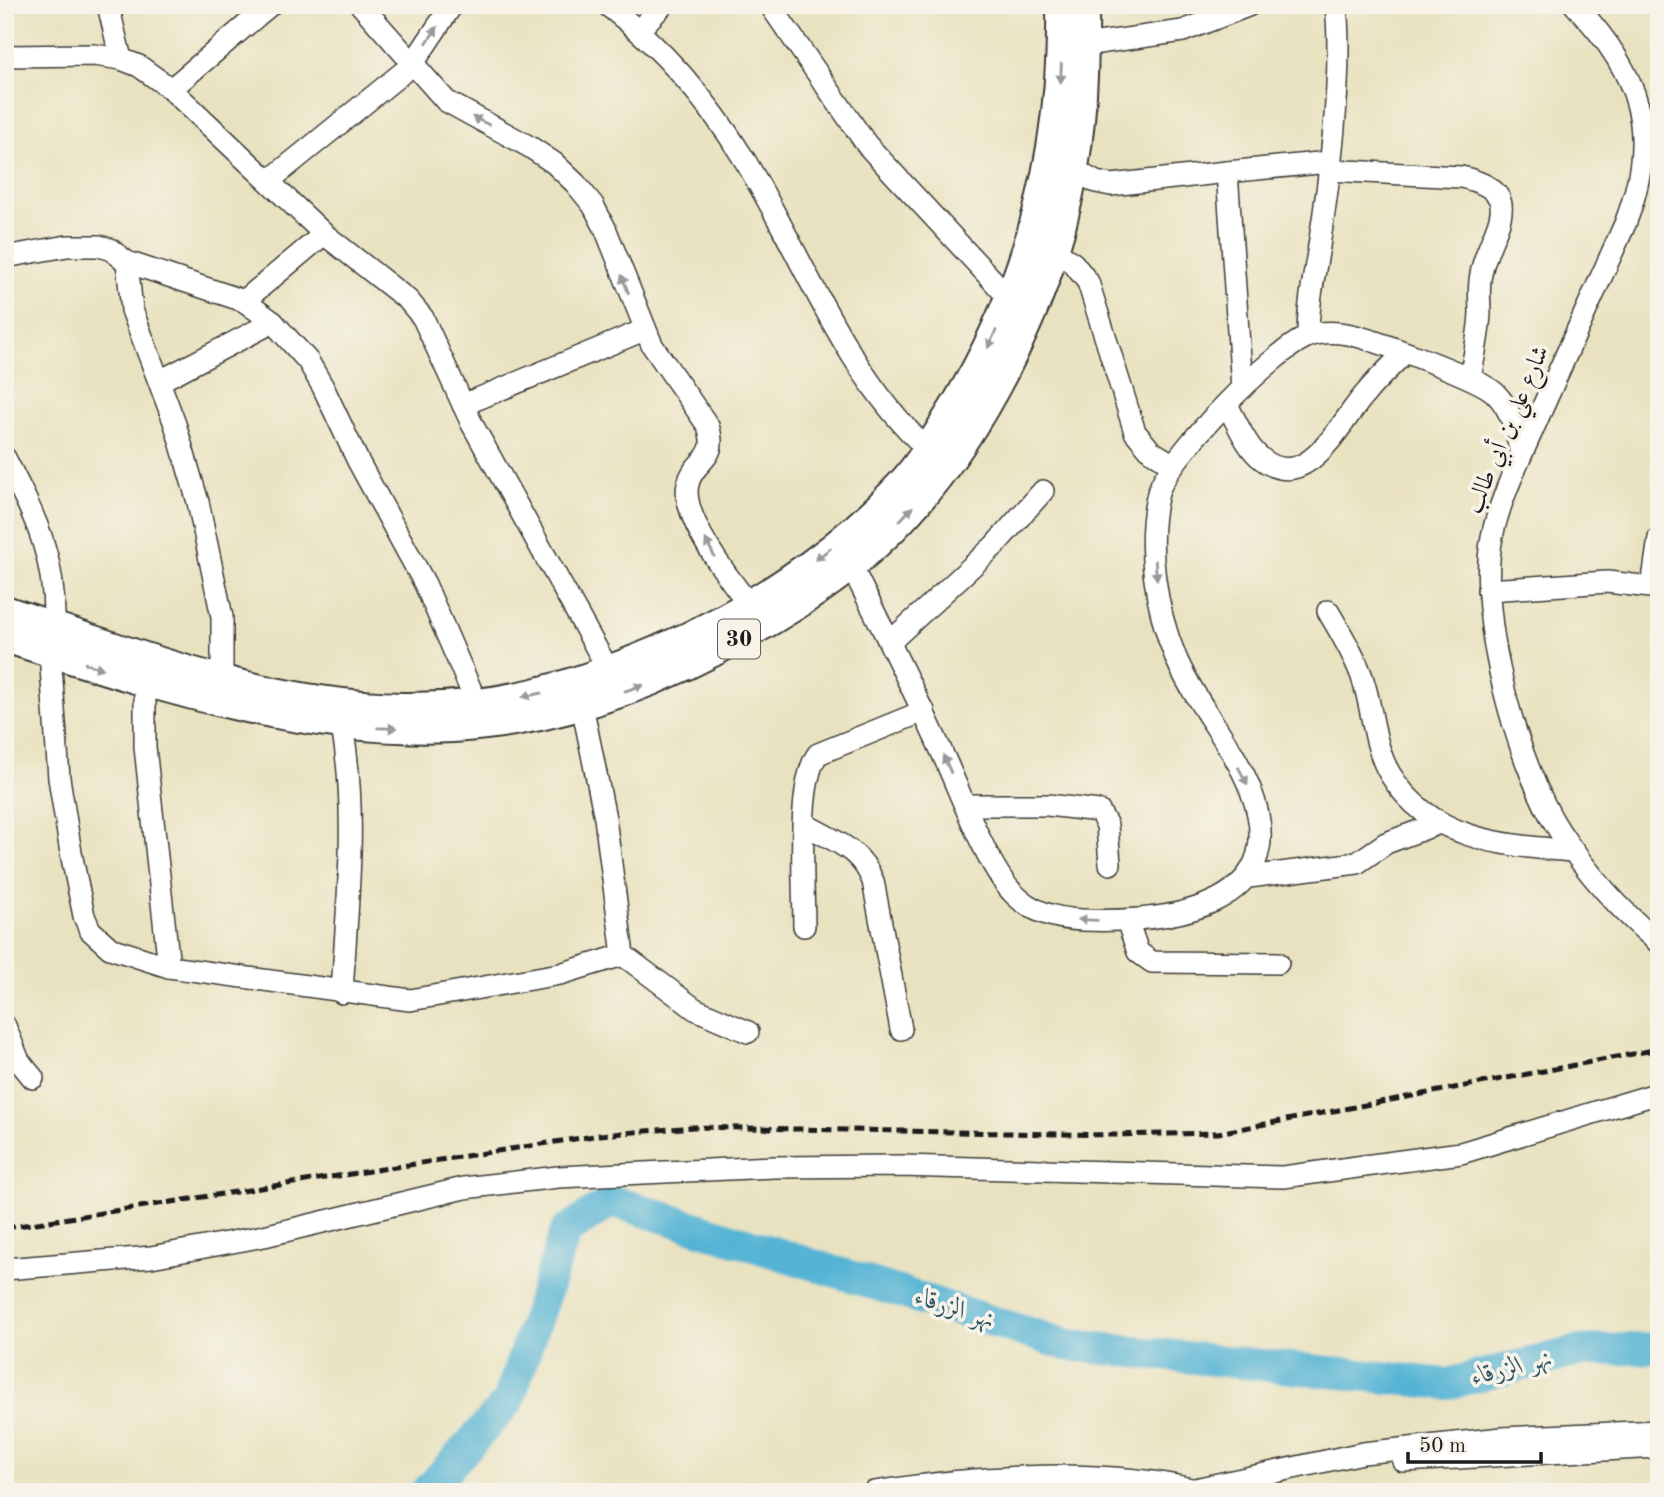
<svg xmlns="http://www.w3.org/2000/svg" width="1664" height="1497" viewBox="0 0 1664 1497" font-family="'Old Standard TT',Amiri,serif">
  <rect width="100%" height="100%" fill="#f7f3e8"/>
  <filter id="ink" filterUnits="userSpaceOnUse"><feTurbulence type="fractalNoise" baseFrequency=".0143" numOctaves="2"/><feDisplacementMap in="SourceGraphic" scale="14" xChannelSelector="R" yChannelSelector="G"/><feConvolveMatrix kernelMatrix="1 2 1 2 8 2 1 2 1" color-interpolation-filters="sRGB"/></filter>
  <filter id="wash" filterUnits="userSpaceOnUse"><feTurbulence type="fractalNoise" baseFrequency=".00686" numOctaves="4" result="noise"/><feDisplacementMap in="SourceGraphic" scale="28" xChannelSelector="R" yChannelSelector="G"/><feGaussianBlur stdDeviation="1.57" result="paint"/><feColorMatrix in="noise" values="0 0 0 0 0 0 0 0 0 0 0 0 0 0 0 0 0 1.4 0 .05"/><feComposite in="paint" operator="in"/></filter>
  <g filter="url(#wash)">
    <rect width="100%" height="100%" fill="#e9e2c0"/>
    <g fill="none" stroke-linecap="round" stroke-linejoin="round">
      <path stroke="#55b4d4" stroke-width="32" d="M426,1492L508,1402L566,1231L612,1201L1067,1345L1447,1384L1579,1351L1659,1348"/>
    </g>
  </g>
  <g filter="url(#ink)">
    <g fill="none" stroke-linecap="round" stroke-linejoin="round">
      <defs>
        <g id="minor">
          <path d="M108,5L121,59"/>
          <path d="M361,5L446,101L530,147L554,163L575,183L593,205L605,228L652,345L708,426C720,461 694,458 688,484C680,516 729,579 749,604"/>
          <path d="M607,5C663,48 707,99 744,159C804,257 842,370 928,450"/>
          <path d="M770,5L867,145L1010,299"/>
          <path d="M1575,5C1641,74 1660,133 1625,224C1597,287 1568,350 1540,413C1523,453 1501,494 1492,537C1476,615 1517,766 1560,832C1587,873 1622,912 1659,943"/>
          <path d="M639,30L663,5"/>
          <path d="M1084,45L1183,31L1250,5"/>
          <path d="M5,56L94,55L121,59L139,66L171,89L324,234L408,300L423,318L472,424L609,671"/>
          <path d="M171,89L270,5"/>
          <path d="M1074,170L1096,182L1111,185L1227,172L1242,388"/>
          <path d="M1328,170L1461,177C1533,193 1488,231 1481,274C1478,287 1480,300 1480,313C1479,335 1474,356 1470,378"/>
          <path d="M1227,172L1329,162"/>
          <path d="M270,180L412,65L452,5"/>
          <path d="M1053,250L1073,263L1088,282L1135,432L1151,451L1172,464"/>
          <path d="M5,257L67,246H99L110,249L127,262L244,301L273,322L308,361L323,387L358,461L425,584L477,704"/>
          <path d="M127,262L132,310L175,424L198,502L222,617V681"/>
          <path d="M244,301L324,234"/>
          <path d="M1308,336C1308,305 1314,277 1319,246C1330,176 1343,75 1336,5"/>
          <path d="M160,381L273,322"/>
          <path d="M463,405L644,330"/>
          <path d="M1227,405C1237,422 1246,447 1262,459C1308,495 1341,420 1366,393C1377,379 1391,367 1403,354"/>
          <path d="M5,458C36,519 56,556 54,626"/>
          <path d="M851,566C883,629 915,692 944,757C960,792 988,868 1013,893C1031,912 1056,919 1082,920C1165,923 1296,909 1251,791C1233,744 1196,705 1176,658C1156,610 1145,545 1158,493C1167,458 1274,349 1309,336C1320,332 1335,332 1347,334C1370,338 1480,378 1495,393C1512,410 1517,433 1521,455"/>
          <path d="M1652,587L1659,538"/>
          <path d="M1488,590L1607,582L1659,588"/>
          <path d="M1328,611C1340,632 1354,654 1362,677C1373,708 1373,746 1390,774C1431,841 1502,845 1573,851"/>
          <path d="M890,642L994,546L1043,491"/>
          <path d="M50,653L59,778L71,853L84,916L90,930L110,948L169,967L410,1000L560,974L623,955"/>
          <path d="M145,681V747L169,967"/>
          <path d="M582,705L605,818L623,955L695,1009L748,1032"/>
          <path d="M342,726C358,814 347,904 342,993"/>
          <path d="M965,805H1048L1099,811L1107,825L1110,864"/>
          <path d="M804,824C834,841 860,848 873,881L901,1029"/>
          <path d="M1249,877L1357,863L1386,843L1437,824"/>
          <path d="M1127,920L1138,952L1152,962L1278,963"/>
          <path d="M804,926C804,887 796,782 818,754L924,711"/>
          <path d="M5,1026L19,1061L33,1078"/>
          <path d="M5,1269L151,1257L264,1236L464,1188L558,1177L774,1167L901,1166L1283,1177L1461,1153L1659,1093"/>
          <path d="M1403,1461L1659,1447"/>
          <path d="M874,1492C974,1476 1097,1467 1196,1490"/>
          <path d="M1181,1492L1363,1453L1502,1438L1659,1431"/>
        </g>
        <g id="major">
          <path d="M5,610C135,653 264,705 403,707C498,708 569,688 656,651C746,613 834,557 901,484C923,460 939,431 956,404C1030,281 1064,148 1061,5"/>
          <path d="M5,638C152,685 297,735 453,728C544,723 635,693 715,651C785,616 855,571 907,514C980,434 1044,309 1067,203C1082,138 1085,72 1084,5"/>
        </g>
      </defs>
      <use href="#minor" stroke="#3b3a35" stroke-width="24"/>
      <use href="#major" stroke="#3b3a35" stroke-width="32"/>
      <use href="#minor" stroke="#fff" stroke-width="21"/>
      <use href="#major" stroke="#fff" stroke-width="28"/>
      <path stroke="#1c1c1c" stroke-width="5" stroke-dasharray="10 5" stroke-linecap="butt" d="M5,1228L600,1135L693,1127L1111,1135L1218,1133L1659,1049"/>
    </g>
    <defs><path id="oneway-solid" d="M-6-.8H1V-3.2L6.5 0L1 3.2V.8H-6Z" transform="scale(1.75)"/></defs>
    <g fill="#999">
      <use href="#oneway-solid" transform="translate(432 35) rotate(-56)"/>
      <use href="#oneway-solid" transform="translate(1061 73) rotate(92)"/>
      <use href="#oneway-solid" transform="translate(481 121) rotate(-154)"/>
      <use href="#oneway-solid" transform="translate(625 284) rotate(-111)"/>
      <use href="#oneway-solid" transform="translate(992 339) rotate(115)"/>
      <use href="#oneway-solid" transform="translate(906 514) rotate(-47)"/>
      <use href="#oneway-solid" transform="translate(710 548) rotate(-117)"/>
      <use href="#oneway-solid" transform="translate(823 554) rotate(142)"/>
      <use href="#oneway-solid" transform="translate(1156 570) rotate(85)"/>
      <use href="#oneway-solid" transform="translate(94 666) rotate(17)"/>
      <use href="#oneway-solid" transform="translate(634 688) rotate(-19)"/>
      <use href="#oneway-solid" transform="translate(532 695) rotate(168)"/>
      <use href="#oneway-solid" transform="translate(387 728) rotate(1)"/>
      <use href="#oneway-solid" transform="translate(947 764) rotate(-114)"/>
      <use href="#oneway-solid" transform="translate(1243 776) rotate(62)"/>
      <use href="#oneway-solid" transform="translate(1088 920) rotate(-178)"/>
    </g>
  </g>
  <g text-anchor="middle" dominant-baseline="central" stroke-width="7" stroke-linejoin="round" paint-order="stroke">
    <rect fill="#f7f3e8" stroke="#5e5c59" stroke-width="2" x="718" y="619.5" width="42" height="39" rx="5"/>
    <g font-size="23" font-weight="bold" fill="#1c1c1c">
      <text x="739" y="639">30</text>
    </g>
    <g font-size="24" fill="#1c1c1c" stroke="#f7f3e8">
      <text transform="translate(1508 430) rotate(-67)">شارع علي بن أبي طالب</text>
    </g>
    <g font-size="26" font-style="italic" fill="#335966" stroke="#f7f3e8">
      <text transform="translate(955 1309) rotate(18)">نهر الزرقاء</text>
      <text transform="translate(1512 1368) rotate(-14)">نهر الزرقاء</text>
    </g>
  </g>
  <rect width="1664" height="1497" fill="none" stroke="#f7f3e8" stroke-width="28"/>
  <path d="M1408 1452v10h133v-10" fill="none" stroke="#1c1c1c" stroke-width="3.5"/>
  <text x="1419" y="1452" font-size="21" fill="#1c1c1c" stroke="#f7f3e8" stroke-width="5" paint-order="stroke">50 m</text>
</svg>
